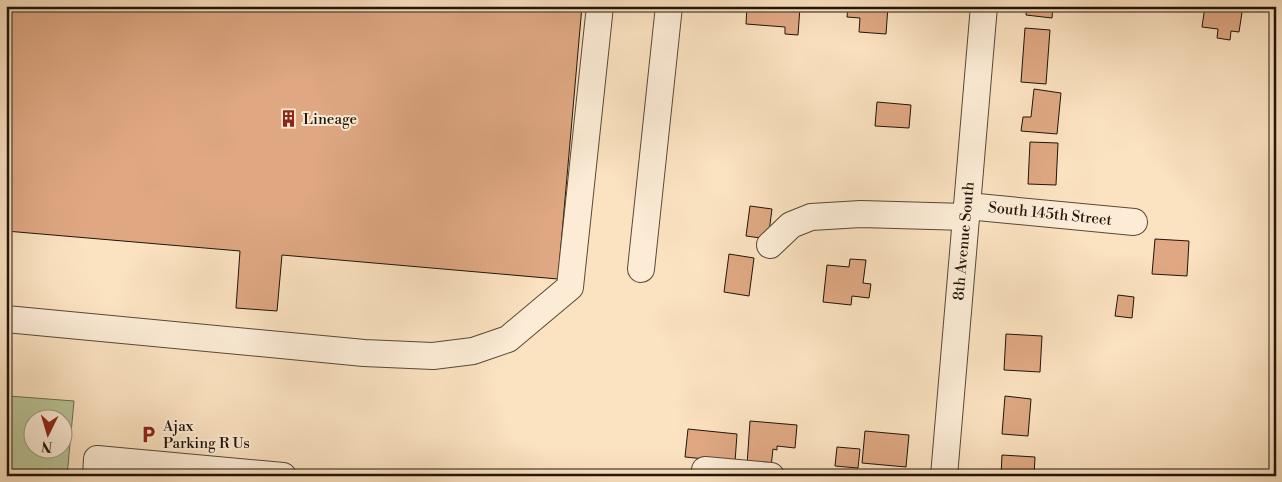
<svg xmlns="http://www.w3.org/2000/svg" width="1282" height="482" viewBox="0 0 1282 482" font-family="'Libre Bodoni',serif">
  <rect width="100%" height="100%" fill="#fbe2c0"/>
  <filter id="stains"><feTurbulence type="fractalNoise" baseFrequency=".004" numOctaves="4"/><feColorMatrix values="0 0 0 0 .2 0 0 0 0 .09 0 0 0 0 .02 0 0 0 .5 -.17"/></filter>
  <radialGradient id="worn" r=".72"><stop offset=".6" stop-color="#630" stop-opacity="0"/><stop offset="1" stop-color="#630" stop-opacity=".3"/></radialGradient>
  <path fill="#b9c497" stroke="#6d6c50" fill-rule="evenodd" d="M6,342L12,350L9,396L74,401L67,476H6ZM32,420H62V450H32Z"/>
  <g fill="#dfa883" stroke="#211409">
    <path d="M6,6H582L558,279L282,255L277,311L236,308L240,251L6,231Z"/>
    <path d="M747,6L800,7L798,35L785,34V27L746,24Z"/>
    <path d="M848,6H888L886,34L859,32L860,18L847,17Z"/>
    <path d="M1027,6H1053L1052,18L1026,15Z"/>
    <path d="M1118,6H1165V11L1118,8Z"/>
    <path d="M1205,6H1243L1239,32L1231,31L1230,40L1217,38L1218,29L1202,27Z"/>
    <path d="M1025,28L1050,30L1046,84L1021,82Z"/>
    <path d="M1034,89L1061,93L1057,134L1021,131L1023,117H1031Z"/>
    <path d="M877,102L911,105L909,128L875,126Z"/>
    <path d="M1030,142L1058,143L1056,185L1028,184Z"/>
    <path d="M750,206L772,209L768,239L746,236Z"/>
    <path d="M1155,239L1189,241L1187,276L1152,274Z"/>
    <path d="M729,254L754,258L749,296L724,292Z"/>
    <path d="M850,259L866,260L863,283L871,284L869,298L852,296L851,305L823,302L827,265L849,267Z"/>
    <path d="M1118,295L1134,297L1132,318L1115,316Z"/>
    <path d="M1006,334L1042,336L1040,372L1004,370Z"/>
    <path d="M1005,396L1031,399L1028,436L1002,434Z"/>
    <path d="M750,421L797,425L795,448L777,446V450L773,449L771,467L747,465Z"/>
    <path d="M688,429L737,434L735,462L685,457Z"/>
    <path d="M865,431L909,435L906,467L862,463Z"/>
    <path d="M837,447L860,449L858,468L835,466Z"/>
    <path d="M1002,455L1035,457L1034,476H1001Z"/>
  </g>
  <g fill="none" stroke-linecap="round" stroke-linejoin="round">
    <defs>
      <g id="minor">
        <path d="M967,206L1134,222"/>
        <path d="M770,245L791,225L811,217L861,214L966,217"/>
        <path d="M641,269L669,6"/>
        <path d="M6,319L364,353L433,356L473,351L508,339L570,287L600,6"/>
        <path d="M705,470L771,476"/>
        <path d="M96,476L97,459L283,476"/>
        <path d="M944,476L984,6"/>
      </g>
    </defs>
    <use href="#minor" stroke="#584837" stroke-width="28"/>
    <use href="#minor" stroke="#fcecd6" stroke-width="26"/>
  </g>
  <defs>
    <symbol id="building-bare" viewBox="-9 -9 18 18"><path d="M-4-6H4V6H1V3H-1V6H-4ZM-2.5-4.3h1.7v1.8h-1.7ZM.8-4.3h1.7v1.8H.8ZM-2.5-1h1.7V.8h-1.7ZM.8-1h1.7V.8H.8Z" fill="#8f2418" stroke="#fcecd6" stroke-width="2.5" paint-order="stroke"/></symbol>
    <symbol id="parking-bare" viewBox="-9 -9 18 18"><path d="M-3.5-5.5H1a3.5 3.5 0 0 1 0 7H-1V5.5H-3.5ZM-1-3.4V-.6H.8a1.4 1.4 0 0 0 0-2.8Z" fill="#8f2418" stroke="#fcecd6" stroke-width="2.5" paint-order="stroke"/></symbol>
  </defs>
  <g fill-rule="evenodd">
    <use href="#building-bare" x="276" y="106" width="25" height="25"/>
    <use href="#parking-bare" x="136" y="422" width="25" height="25"/>
  </g>
  <g text-anchor="middle" dominant-baseline="central" stroke-width="4" stroke-linejoin="round" paint-order="stroke">
    <g font-size="15" fill="#211409" stroke="#fcecd6" text-anchor="start">
      <text x="303" y="119">Lineage</text>
      <text x="163" y="426">Ajax<tspan x="163" dy="17">Parking R Us</tspan></text>
    </g>
    <g font-size="15" fill="#211409" stroke="#fcecd6">
      <text transform="translate(1050 214) rotate(6)">South 145th Street</text>
      <text transform="translate(964 241) rotate(-85)">8th Avenue South</text>
    </g>
  </g>
  <rect width="1282" height="482" fill="none" stroke="#fbe2c0" stroke-width="25"/>
  <rect x="8" y="8" width="1267" height="467" fill="none" stroke="#211409" stroke-width="2.5"/>
  <rect x="12" y="12" width="1257" height="457" fill="none" stroke="#211409"/>
  <g transform="translate(48 434) rotate(185)"><circle r="24" fill="#fcecd6" stroke="#a49684"/>
  <path d="M0-4L9 19L0 12L-9 19Z" fill="#8f2418"/>
  <text y="-8" font-size="14" font-weight="bold" text-anchor="middle" fill="#211409">N</text>
  </g>
  <rect width="100%" height="100%" filter="url(#stains)"/>
  <rect width="100%" height="100%" fill="url(#worn)"/>
</svg>
